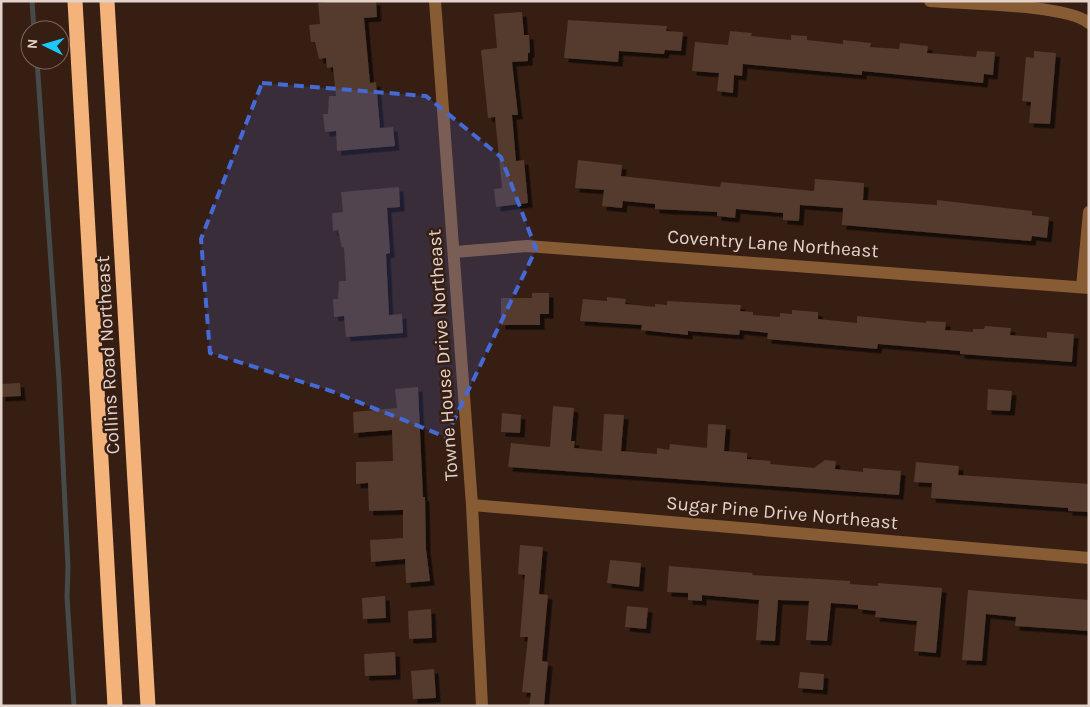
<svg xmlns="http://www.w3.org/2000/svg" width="1090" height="707" viewBox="0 0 1090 707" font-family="Karla,sans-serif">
  <defs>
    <filter id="shadow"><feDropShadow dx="4.5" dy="4.5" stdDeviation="0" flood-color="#0009"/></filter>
  </defs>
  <rect width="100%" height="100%" fill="#361e13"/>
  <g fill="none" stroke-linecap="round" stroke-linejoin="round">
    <g stroke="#464a4a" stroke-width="5">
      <path d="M32,1L34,30"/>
      <path d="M37,60L59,380L68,567L67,597L74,706"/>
    </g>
  </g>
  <g fill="#543a2e" filter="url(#shadow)">
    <path d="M337,1H376L377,17L364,18L370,83L376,82L380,128L393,127L395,146L337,151L336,131L325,132L323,114H328L329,96H336L333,67L327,68L326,58L319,59L315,42H311L309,25L320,24L318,3Z"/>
    <path d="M522,12L524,35H529L530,53H528V61L512,62L518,115H512L516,161L524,160L528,203L496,207L494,189L502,188L495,117L488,118L481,50L497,48L494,14Z"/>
    <path d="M568,20L667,26L666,31L683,32L681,51L665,50L664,54L619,51L618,62L564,58Z"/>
    <path d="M730,31L752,33L751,36L791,40V35L807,36V40L843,44V40L871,43L870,47L899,49L900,43L928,46L927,53L976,57L977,51L995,52L993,75L984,74L983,83L862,71V75L743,64L742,76L734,75L733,93L717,91L719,73L692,71L695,42L728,45Z"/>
    <path d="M1034,51L1056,53L1050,124L1029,123L1031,102L1022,101L1026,57L1034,58Z"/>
    <path d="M578,160L622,165L621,176L720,187L721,182L814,191L815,179L864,183L863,200L937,205V200L1032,211V215L1049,217L1047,238L1032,236L1031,241L842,225L843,208L800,205L799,221L783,220V213L736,209L735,218L717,216V212L655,209V204L623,201L622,208L602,206L604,190L575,188Z"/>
    <path d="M399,187L400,207L387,208L390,253L386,254L389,315L402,314L403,333L346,337L344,316L334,317L333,299H338L339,281H346L344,247L342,248L338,230L333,231L332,213L343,212L341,192Z"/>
    <path d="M532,293H549V314H540V325H501V298H532Z"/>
    <path d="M607,297L626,299L625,304L655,307V304L667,305V301L741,305L740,311L753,312V315L780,317V313L792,314V310L818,312V319L857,323V316L926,323V321L946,322L945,330L973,332V329H984L985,326L1011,328L1010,335L1047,338V332L1074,334L1072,362L960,354V351L878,344L877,349L767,339L768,333L740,330L739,335L688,331V335L641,330L642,325L580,321L583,299L607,301Z"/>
    <path d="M20,383L21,396L1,397V384Z"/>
    <path d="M418,387L423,497H425L426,549L430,581L406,583L405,559L371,562L370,540L403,538V510L369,511L368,483L356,484V462L393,461L392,430L354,433L353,412L397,408L395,389Z"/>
    <path d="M988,389L1012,391L1010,411L987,410Z"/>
    <path d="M553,406L574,408L571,441H575L574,448L602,451L604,414L624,415L621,451L657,454V448L669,450L670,444L707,448L708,424L726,425L724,451L747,453V459L771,461L770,464L814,468L825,460L836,461L835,469L863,472V468L901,471L899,495L508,467L511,443L550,447Z"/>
    <path d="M502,413L521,415L520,433L501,432Z"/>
    <path d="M916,462L959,466L958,475L1089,484V512L1068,511V508L931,498L932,483L914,482Z"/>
    <path d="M520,545L543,547L539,594L548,595L542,661L548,662L544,706H529L531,693L522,692L528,637H520L525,575L518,574Z"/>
    <path d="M610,560L641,563L639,587L607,583Z"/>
    <path d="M669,566L753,573L752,575L850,581V584L878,586V583L942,588L936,653L914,651L917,621L875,617L876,611L858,609V605L831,603L827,641L806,640L809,601L778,600L775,641L756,640L759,600L702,595V601L688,600V593L667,592Z"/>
    <path d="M968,590L1089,600V631L1015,626L1016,617L986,614L982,661L962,660Z"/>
    <path d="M385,596L386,618L363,619L362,598Z"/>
    <path d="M627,606L648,608L646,629L625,627Z"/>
    <path d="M431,609L432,638L409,639L408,611Z"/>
    <path d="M395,652L396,675L365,676L364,654Z"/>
    <path d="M434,669L436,698L413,699L411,671Z"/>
    <path d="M800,672L824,674L823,690L798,688Z"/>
  </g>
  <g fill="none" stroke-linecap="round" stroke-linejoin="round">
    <g stroke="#875c35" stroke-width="12">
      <path d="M435,1L472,505L482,706"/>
      <path d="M930,1C964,4 1066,4 1089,23"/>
      <path d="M455,252L527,246L1089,288"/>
      <path d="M1082,287L1089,212"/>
      <path d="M472,505L1089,558"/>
    </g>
    <g stroke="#f3b37a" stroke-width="15">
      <path d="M75,1L115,706"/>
      <path d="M107,1L148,706"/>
    </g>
  </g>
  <path fill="#4569d5" fill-opacity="0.2" stroke="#4569d5" stroke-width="4" stroke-dasharray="10 6" stroke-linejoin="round" d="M262,83L426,96L501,157L536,249L446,437L331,391L210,353L201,239Z"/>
  <g text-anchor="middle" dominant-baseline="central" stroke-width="5" stroke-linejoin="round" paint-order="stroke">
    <g font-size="19" fill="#e3d3cb" stroke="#361e13">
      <text transform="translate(773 244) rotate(4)">Coventry Lane Northeast</text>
      <text transform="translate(108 355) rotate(-93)">Collins Road Northeast</text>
      <text transform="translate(443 355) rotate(-94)">Towne House Drive Northeast</text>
      <text transform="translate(782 513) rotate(5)">Sugar Pine Drive Northeast</text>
    </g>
  </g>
  <rect width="1090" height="707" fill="none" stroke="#e3d3cb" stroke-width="5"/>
  <g transform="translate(45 45) rotate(275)"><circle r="24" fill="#361e13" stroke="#7b665d"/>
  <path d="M0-4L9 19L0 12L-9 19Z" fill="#1cc9fc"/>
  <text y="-8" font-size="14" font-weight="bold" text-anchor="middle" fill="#e3d3cb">N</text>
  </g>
</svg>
